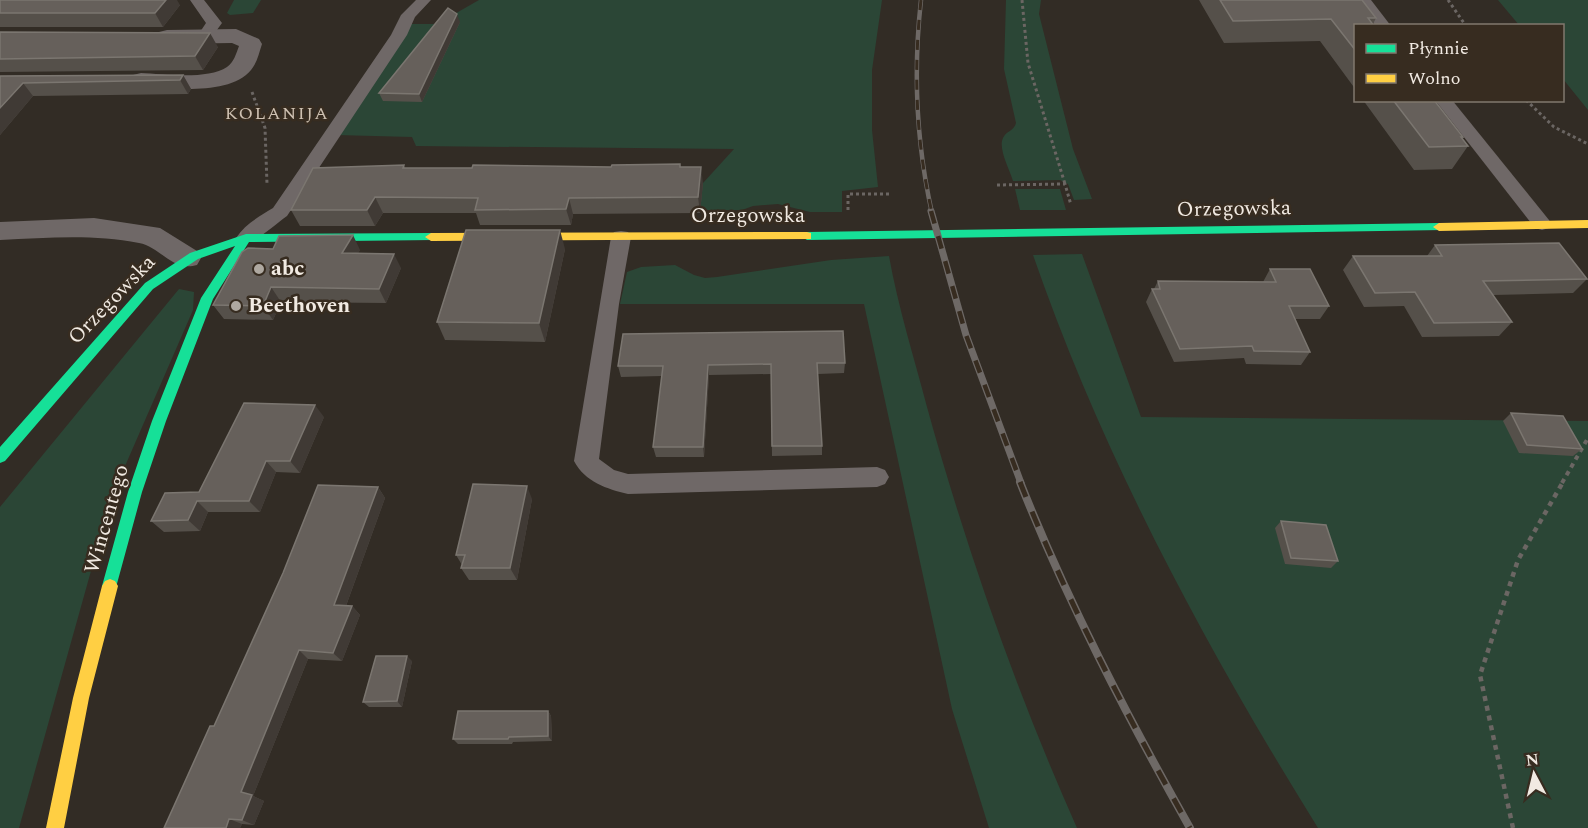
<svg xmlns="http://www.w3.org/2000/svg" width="1588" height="828" viewBox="0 0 1588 828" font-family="Spectral,serif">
  <rect width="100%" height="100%" fill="#322c25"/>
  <g fill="#2b4636">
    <path d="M234,0H261L253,13L230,15L227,13Z"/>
    <path d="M479,0H882L872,70V130L878,187L842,191V212H810L778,204L753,206L742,210H700L703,183L734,149L416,146L412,137L336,135L411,24H437Z"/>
    <path d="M1006,0H1041L1039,14L1073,149L1092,199L1074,200L1068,184L1060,180L1013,181L1012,178C1009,169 998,148 1003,138C1006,131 1014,131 1016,123L1004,69Z"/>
    <path d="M1498,0H1588V110L1563,79L1562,26L1519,25Z"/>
    <path d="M1015,189H1060L1066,210H1020Z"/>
    <path d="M1082,254L1141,417L1588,421V828H1318C1205,646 1103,457 1033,255Z"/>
    <path d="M889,256C898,307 914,357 927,407C967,551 1016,691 1077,828H989L952,709L864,304H620L627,272L641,267L675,265L694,275L705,278L717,277L831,260Z"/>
    <path d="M179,289L194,292L193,310L112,496L19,828H0V507Z"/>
  </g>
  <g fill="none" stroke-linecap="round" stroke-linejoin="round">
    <g stroke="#6b6663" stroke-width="3" stroke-dasharray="3 3" stroke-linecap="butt">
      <path d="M1022,0L1028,63L1065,184"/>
      <path d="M1448,0L1466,26"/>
      <path d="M252,92L265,128L267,184"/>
      <path d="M1526,100L1554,127L1588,144"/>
      <path d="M997,185L1065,184L1071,205"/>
      <path d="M848,210V194H889"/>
    </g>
    <path stroke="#6b6663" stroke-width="4" stroke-dasharray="4.5 4.5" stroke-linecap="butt" d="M1562,483L1588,438"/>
    <path stroke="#6b6663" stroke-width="4.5" stroke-dasharray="5 5" stroke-linecap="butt" d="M1513,828L1480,675L1518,560L1563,482"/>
    <g fill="#6f6867" fill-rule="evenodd">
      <path d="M190,0H204L222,23L211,38H201L198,35L206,23Z"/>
      <path d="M416,0H431L415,17L407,35L287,216C274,225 253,246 239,243L236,238C245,224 260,216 273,208L391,35L401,15Z"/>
      <path d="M1356,0H1371L1391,26H1376Z"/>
      <path d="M1435,100H1452L1549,220L1551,224L1549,228L1542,230L1535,228Z"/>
      <path d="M621,231L628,232L631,237L619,304L599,459L614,470L628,474L877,467L885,470L889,477L885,484L877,487L628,494C607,489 585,482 574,461L611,237L614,232Z"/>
    </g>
    <g fill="#6f6867" fill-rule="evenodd">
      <path d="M236,29L259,39L262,44C259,53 257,63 251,70C230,96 171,88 141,87L133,85L129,80L133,75L141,73C164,74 208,80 227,67C234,62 236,54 239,46L232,43L167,44L159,42L156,37L159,32L167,30Z"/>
      <path d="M94,218L160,228L197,251L201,258L197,265C172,272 161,247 139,243C93,234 47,238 0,240V222Z"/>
    </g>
    <g fill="#16e098" fill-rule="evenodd">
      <path d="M1439,223L1445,227L1443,230L807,240L801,236L807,232Z"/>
      <path d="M431,233L435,234V240L249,242L213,299L166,421L142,492L115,591L110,593L105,591L102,586L128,492L152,421L201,298L235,246L198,259L153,289L5,461L0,463V447L145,283L190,253L246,234Z"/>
    </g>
    <g fill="#ffcf43" fill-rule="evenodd">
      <path d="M1588,220V228L1439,231L1433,227L1439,223Z"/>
      <path d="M807,232L811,233V239L431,241L425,237L431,233Z"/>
      <path d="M110,579L115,581L118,586L89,698L64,828H46L73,698L102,586L105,581Z"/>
    </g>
    <defs>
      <path id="rail-far2" d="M921,0C913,72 916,142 932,213"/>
      <path id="rail-far1" d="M931,211L966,335L1021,483"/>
      <path id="rail" d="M1020,482C1067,601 1127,716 1190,828"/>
    </defs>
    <use href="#rail-far2" stroke="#6e6966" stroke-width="4.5"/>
    <use href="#rail-far1" stroke="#6e6966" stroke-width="7"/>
    <use href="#rail" stroke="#6e6966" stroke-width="8"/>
    <use href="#rail-far2" stroke="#372c20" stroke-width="3" stroke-dasharray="10" stroke-linecap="butt"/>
    <use href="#rail-far1" stroke="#372c20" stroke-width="4.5" stroke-dasharray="13" stroke-linecap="butt"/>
    <use href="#rail" stroke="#372c20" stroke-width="5" stroke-dasharray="16" stroke-linecap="butt"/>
  </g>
  <g fill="#55504a">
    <path d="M0,0L180,5L163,27H0Z"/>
    <path d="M1199,0H1362L1376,18L1373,24L1356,26V90L1320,41L1224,43Z"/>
    <path d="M460,22L422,102L383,101L379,93Z"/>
    <path d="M0,32L218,47L203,70L0,72Z"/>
    <path d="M183,75L191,89L188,94L33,96L0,135V76Z"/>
    <path d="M1363,100H1434L1463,137L1462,139L1468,146L1452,169L1414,170Z"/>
    <path d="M404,165L405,168L611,167L703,183L700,213L573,214L571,225H480L476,213H383L375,226H300L291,210Z"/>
    <path d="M1435,245L1587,279L1573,293L1493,295L1512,322L1499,336L1422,337L1404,306L1364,307L1343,270L1353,256H1427Z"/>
    <path d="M565,249L545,342L445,340L437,322Z"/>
    <path d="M360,250L358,253L401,268L386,303L281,302L273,320L224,319L213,305Z"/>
    <path d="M1270,269L1329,306L1320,319H1295L1310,352L1301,365L1246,364L1244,358L1174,362L1146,302L1152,289H1154L1158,281L1263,282Z"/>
    <path d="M845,363L844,373L818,374L822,446V455L772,456L771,374L709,375L704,457H656L653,447L662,376L621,377L618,366Z"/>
    <path d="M1511,413L1582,449L1573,456L1519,453L1503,421Z"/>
    <path d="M324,417L300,473L276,472L260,512H208L200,531L164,532L151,521Z"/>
    <path d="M378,487L385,498L346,606H352L360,615L342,661L308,659L253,796L264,801L254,825L242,824L240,828H164L214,726Z"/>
    <path d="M532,499L517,580H469L461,568L462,565L456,555Z"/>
    <path d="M1281,521L1338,561L1331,568L1285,564L1275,528Z"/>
    <path d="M412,661L402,707H369L363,702Z"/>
    <path d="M548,711L551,716L552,741L513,742L512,744H458L453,739Z"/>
  </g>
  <g fill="#403a35">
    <path d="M166,0H177L180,5L163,27L155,13Z"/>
    <path d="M457,14L460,22L422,102L419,94Z"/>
    <path d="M210,33L218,47L203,70L195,56Z"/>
    <path d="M183,75L191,89L188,94L180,80Z"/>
    <path d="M23,83L33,96L0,135V108Z"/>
    <path d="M701,167L703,183L700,213L698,197Z"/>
    <path d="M375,197L383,213L375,226L367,210Z"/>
    <path d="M569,198L573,214L571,225L566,209Z"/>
    <path d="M560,230L565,249L545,342L539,323Z"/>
    <path d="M353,235L360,250L350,267L342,253Z"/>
    <path d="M394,254L401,268L386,303L379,289Z"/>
    <path d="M271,287L281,302L273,320L263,306Z"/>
    <path d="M708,365L709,375L704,457L703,447Z"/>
    <path d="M315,405L324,417L300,473L290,461Z"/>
    <path d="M266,461L276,472L260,512L249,501Z"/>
    <path d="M527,486L532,499L517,580L510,568Z"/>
    <path d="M378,487L385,498L343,614L334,605Z"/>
    <path d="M197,501L208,512L200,531L188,520Z"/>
    <path d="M352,606L360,615L342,661L333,653Z"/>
    <path d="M299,650L308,659L253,796L264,801L254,825L242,820L241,792Z"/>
    <path d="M407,656L412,661L402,707L397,701Z"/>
    <path d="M548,711L551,716L552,741L548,736Z"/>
    <path d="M229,819L242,824L240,828H226Z"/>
  </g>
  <g fill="#66605b" stroke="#7b7670" stroke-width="1.5">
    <path d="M0,0H166L155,13H0Z"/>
    <path d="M1220,0H1362L1376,18H1368L1374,26H1356V51L1331,19L1233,21Z"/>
    <path d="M448,8L457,14L419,94L379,93Z"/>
    <path d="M0,32L210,33L195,56L0,59Z"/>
    <path d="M183,75L180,80L23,83L0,108V76Z"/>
    <path d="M1393,100H1434L1463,137H1461L1468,146L1429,147Z"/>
    <path d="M680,164V167H701L698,197L569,198L566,209L475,210L478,198L375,197L367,210H291L313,168L404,165L403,168H472L473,165L611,167L612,165Z"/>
    <path d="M466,230H560L539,323L437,322Z"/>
    <path d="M353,235L342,253L394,254L379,289L271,287L263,306L213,305L242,252L248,248L273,249L279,236Z"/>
    <path d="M1559,243L1587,279L1483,281L1512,322L1434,323L1415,292L1375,293L1353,256H1442L1435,245Z"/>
    <path d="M1270,269H1310L1329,306H1289L1310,352L1254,351L1252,346L1180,349L1152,289H1160L1158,281L1276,282Z"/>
    <path d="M843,331L845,363H817L822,446H772L771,364L708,365L703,447H653L663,366H618L623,334Z"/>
    <path d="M244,403L315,405L290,461H266L249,501H197L188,520L151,521L165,493L199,492Z"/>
    <path d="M1511,413L1563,416L1582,449L1527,445Z"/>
    <path d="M473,484L527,486L510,568H461L465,555H456Z"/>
    <path d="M318,485L378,487L334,605L352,606L333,653L299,650L241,792L252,795L242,820L229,819L226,828H164L210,726H214L283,573Z"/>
    <path d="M1281,521L1326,525L1338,561L1291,558Z"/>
    <path d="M376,656H407L397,701L363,702Z"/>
    <path d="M458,711H548V736L509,737L508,739H453Z"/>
  </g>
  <g fill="#aea8a0" stroke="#372c20" stroke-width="2">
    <circle cx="259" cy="269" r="6"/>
    <circle cx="236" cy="306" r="6"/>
  </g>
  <g text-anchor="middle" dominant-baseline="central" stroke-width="5" stroke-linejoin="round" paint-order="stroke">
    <g font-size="18" letter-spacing="1.5" fill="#cec1b2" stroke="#372c20">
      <text x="277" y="113">KOLANIJA</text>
    </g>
    <g font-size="21" fill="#f1eae2" stroke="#372c20">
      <text transform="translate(1234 209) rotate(-1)">Orzegowska</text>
      <text x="748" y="216">Orzegowska</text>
      <text transform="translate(112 300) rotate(-46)">Orzegowska</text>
      <text transform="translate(107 519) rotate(-74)">Wincentego</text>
    </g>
    <g font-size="21" font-weight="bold" fill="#f1eae2" stroke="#372c20" text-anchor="start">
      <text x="271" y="269">abc</text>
      <text x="248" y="306">Beethoven</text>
    </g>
  </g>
  <rect x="1354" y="24" width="210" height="78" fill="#372c20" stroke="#81786e" stroke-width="1.5"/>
  <rect x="1366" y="44" width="30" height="9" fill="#16e098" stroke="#81786e" stroke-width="1.5"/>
  <text x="1408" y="54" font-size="18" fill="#f1eae2">Płynnie</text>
  <rect x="1366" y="74" width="30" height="9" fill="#ffcf43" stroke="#81786e" stroke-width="1.5"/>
  <text x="1408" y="84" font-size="18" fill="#f1eae2">Wolno</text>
  <g transform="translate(1534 774) rotate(353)" stroke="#372c20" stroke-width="4.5" paint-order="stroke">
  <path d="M0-4.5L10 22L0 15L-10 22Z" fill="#f1eae2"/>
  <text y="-9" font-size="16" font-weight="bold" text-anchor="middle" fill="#f1eae2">N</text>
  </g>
</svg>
